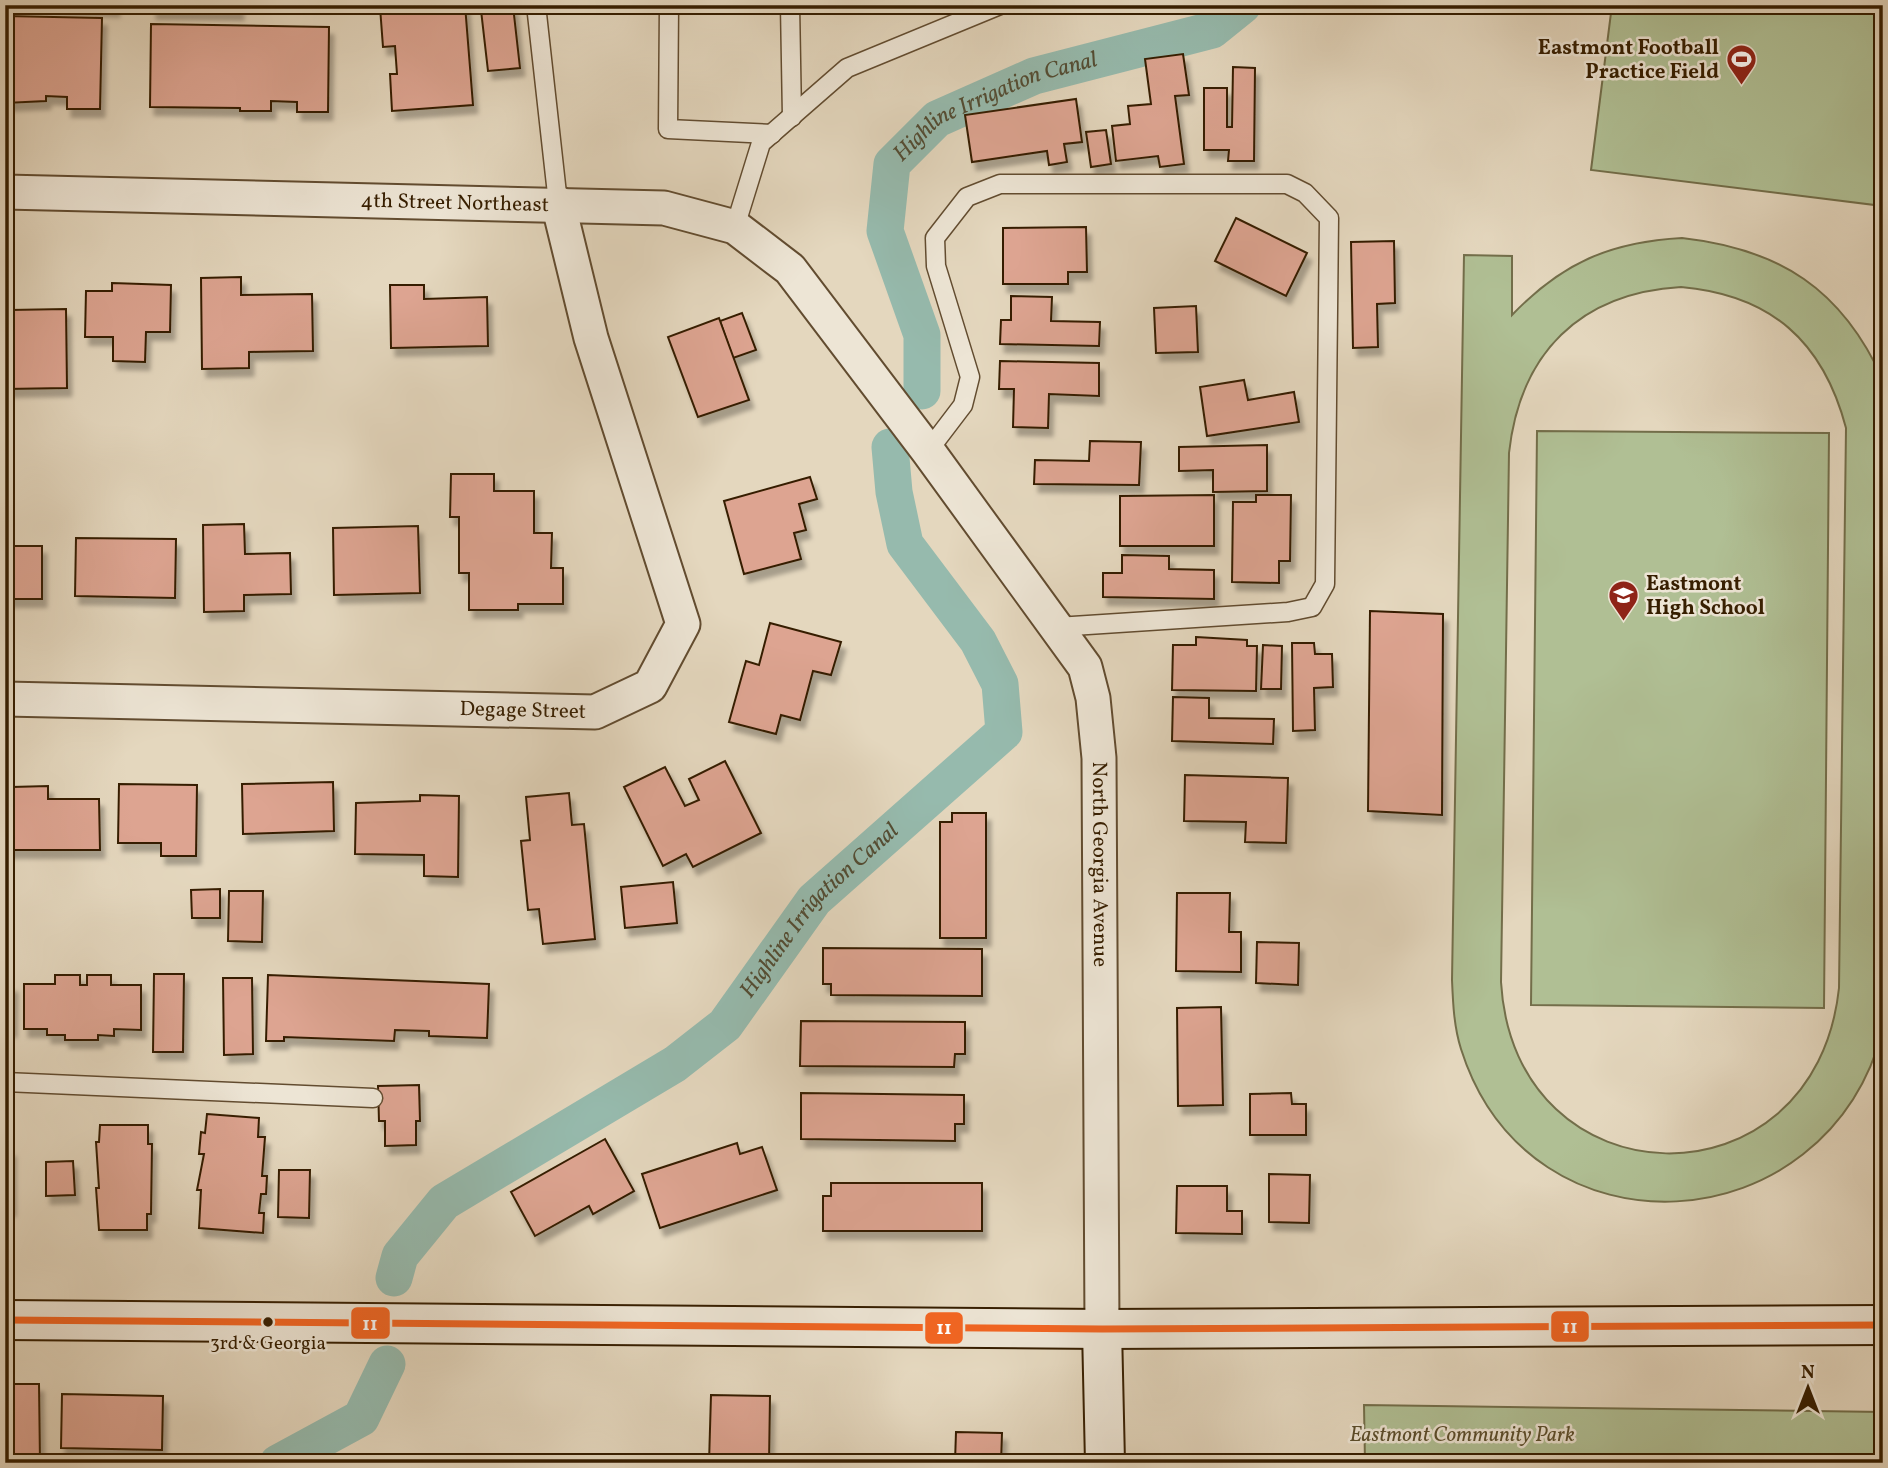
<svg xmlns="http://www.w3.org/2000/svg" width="1888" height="1468" viewBox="0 0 1888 1468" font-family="Vollkorn,serif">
  <defs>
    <filter id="shadow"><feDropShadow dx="4.5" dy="8" stdDeviation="2" flood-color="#0004"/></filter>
  </defs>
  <rect width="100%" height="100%" fill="#e4d7be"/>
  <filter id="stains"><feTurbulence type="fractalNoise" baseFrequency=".00286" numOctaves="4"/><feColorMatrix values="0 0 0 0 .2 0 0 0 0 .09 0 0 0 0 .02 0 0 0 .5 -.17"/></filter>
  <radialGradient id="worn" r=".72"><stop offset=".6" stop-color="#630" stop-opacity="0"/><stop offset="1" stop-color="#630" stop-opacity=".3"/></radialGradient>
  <g fill="#b0bf94" stroke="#736e4a" stroke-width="2" fill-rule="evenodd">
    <path d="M1612,5H1883V206L1591,170Z"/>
    <path d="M1682,238C1780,249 1842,289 1883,380V1029C1827,1247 1529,1264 1461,1049C1454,1027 1453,1004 1452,980L1464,255L1512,256V315C1562,263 1610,242 1682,238ZM1681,287C1771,295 1823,341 1846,428L1839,988C1815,1213 1514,1206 1501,982L1509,453C1520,353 1580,293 1681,287Z"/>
    <path d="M1537,431L1829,433L1824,1008L1531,1005Z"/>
    <path d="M1364,1405L1883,1412V1463H1365Z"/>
  </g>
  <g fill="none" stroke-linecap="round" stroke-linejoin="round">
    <g stroke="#96baad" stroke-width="37">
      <path id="s1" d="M922,391V335L885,231L892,164L937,119L1034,76L1212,30L1243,5"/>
      <path id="s2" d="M394,1278L400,1256L444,1202L675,1064L725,1025L814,900L1004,732L1000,684L978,641L905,544L894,492L890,447"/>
      <path d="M278,1463L361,1418L387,1364"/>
    </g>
  </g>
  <g fill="#dda491" stroke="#361e00" stroke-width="2" filter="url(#shadow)">
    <path d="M33,5H115V9Z"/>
    <path d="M152,5H239V12L152,11Z"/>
    <path d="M405,5H465L473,105L392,111L390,74H397L395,46L383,47L380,7Z"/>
    <path d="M513,6L520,68L488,71L481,10Z"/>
    <path d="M5,16L102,18L100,109H67V97L46,96V101L5,103Z"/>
    <path d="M151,24L329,27L328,112H297V102L271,101V111H240V108L150,107Z"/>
    <path d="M1183,54L1189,95L1175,96L1184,164L1160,167L1158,156L1116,161L1112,126L1130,124L1128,106L1151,104L1145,59Z"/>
    <path d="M1233,67L1255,68L1254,161H1228L1229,150H1204V88H1227V127H1232Z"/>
    <path d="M1076,99L1082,142L1064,144L1067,162L1049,165L1047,151L972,162L965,115Z"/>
    <path d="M1106,130L1111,164L1091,167L1086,132Z"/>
    <path d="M1236,218L1307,253L1286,296L1215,261Z"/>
    <path d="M1086,227L1087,272H1068V284H1003V228Z"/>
    <path d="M1394,241L1395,303L1377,304L1378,347L1353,348L1351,242Z"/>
    <path d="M241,277V295L312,294L313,351L249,352V368L202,369L201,278Z"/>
    <path d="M112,283L171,285L170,332H146L145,362L113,361V337H85L86,291H112Z"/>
    <path d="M390,285H424V299L487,297L488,346L391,348Z"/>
    <path d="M1011,296L1052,297L1051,321L1100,322L1099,346L1000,344L1001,320H1011Z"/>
    <path d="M1196,306L1198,352L1156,353L1154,308Z"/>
    <path d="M66,309L67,388L5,389V365H11L10,310Z"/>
    <path d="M742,313L756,350L733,358L720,321Z"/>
    <path d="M719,318L749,400L698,417L668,337Z"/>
    <path d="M1000,361L1099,363V396L1049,394L1048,428L1013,427L1014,389H999Z"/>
    <path d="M1244,380L1248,400L1294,392L1299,422L1207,436L1200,387Z"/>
    <path d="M1090,441L1141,442L1139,485L1034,484L1035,460L1089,461Z"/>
    <path d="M1267,445V491L1213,492V470L1179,471V447Z"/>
    <path d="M451,474H494V491H534V533H552L551,568H563V604H518V610H469V573H459V517H450Z"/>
    <path d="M810,477L817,499L799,504L806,530L794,533L801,559L744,574L724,501Z"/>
    <path d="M1214,495V546H1120V496Z"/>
    <path d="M1256,495H1291L1290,561H1279V583L1232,582L1233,502H1256Z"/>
    <path d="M244,524L245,554L290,553L291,594L244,595V611L204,612L203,525Z"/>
    <path d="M418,526L420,593L334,595L333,528Z"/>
    <path d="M76,538L176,539L175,598L75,596Z"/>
    <rect x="5" y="546" width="37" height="53"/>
    <path d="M1122,555L1169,556V569L1214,570V599L1103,597V573H1122Z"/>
    <path d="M1370,611L1443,614L1442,815L1368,811Z"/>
    <path d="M770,623L841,642L831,675L813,671L800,720L781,715L776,734L729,722L746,661L759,665Z"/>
    <path d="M1196,637L1247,640V646H1257L1256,691L1172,690L1173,645H1196Z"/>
    <path d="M1292,643H1314L1315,654H1332L1333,687L1314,688L1315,730L1293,731Z"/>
    <path d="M1263,645L1282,646L1281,689H1261Z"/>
    <path d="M1173,697L1209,698V718L1274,719L1273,744L1172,741Z"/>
    <path d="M725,761L761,833L693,867L686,854L663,866L624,787L665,767L685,806L699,800L689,779Z"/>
    <path d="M1185,775L1288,778L1286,843L1245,842L1246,822L1184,821Z"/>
    <path d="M333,782L334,831L243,834L242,784Z"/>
    <path d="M119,784L197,785L196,856H161V843H118Z"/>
    <path d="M48,786V799H99L100,850H5V800H12V787Z"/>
    <path d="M569,793L572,825L584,824L595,939L543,944L539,909L528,910L521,841L530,840L526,797Z"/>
    <path d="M420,795L459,796L458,877L424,876V855L355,854L356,803L420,801Z"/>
    <path d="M952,813H986V938H940V822H952Z"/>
    <path d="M673,882L677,923L625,928L621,887Z"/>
    <path d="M220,889V918H192L191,890Z"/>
    <path d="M229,891H263L262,942L228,941Z"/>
    <path d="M1177,893H1230L1229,932H1241V972L1176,971Z"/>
    <path d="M1257,942L1299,943L1298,985L1256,983Z"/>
    <path d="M823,948L982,949V996L831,995V984H823Z"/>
    <path d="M154,974H184L183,1052H153Z"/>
    <path d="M55,975H80V985H87V975H111V985H141V1030L114,1029V1036L98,1035V1040H65V1035H47V1029H24V984H55Z"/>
    <path d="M268,975L489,984L487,1038L429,1036V1031L395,1030L394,1041L284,1037V1041H266Z"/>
    <path d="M223,978H252L253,1054L224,1055Z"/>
    <path d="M5,984L13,985L12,1029H5Z"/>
    <path d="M1221,1007L1223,1105L1178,1106L1177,1008Z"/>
    <path d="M801,1021L965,1022V1054H955L954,1067L800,1066Z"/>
    <path d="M419,1085L420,1121H416V1145L385,1146V1121H379L378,1086Z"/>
    <path d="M801,1093L964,1095V1124H955V1141L801,1139Z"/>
    <path d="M1291,1093L1292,1104H1306V1135H1250V1094Z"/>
    <path d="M207,1114L259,1118L258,1137H265L262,1176H267L266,1194H261L259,1213H264L263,1233L199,1228L201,1190H197L204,1154H199L201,1132L205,1133Z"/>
    <path d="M100,1125H148V1144H152L151,1214H147V1230H99L96,1188H99L96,1142H99Z"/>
    <path d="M605,1139L634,1191L593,1214L589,1206L535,1236L511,1192Z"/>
    <path d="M737,1143L740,1154L762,1147L777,1190L660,1228L642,1174Z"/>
    <rect x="5" y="1149" width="6" height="59"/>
    <path d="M73,1161L75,1195L46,1196V1162Z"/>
    <path d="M279,1170H310L309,1218L278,1217Z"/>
    <path d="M1269,1174L1310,1175L1309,1223L1269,1222Z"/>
    <path d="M831,1183H982V1231H823V1196H831Z"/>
    <path d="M1177,1186H1227V1211H1242V1234L1176,1233Z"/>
    <path d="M5,1384H39L40,1463H5Z"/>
    <path d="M62,1394L163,1396L162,1450L61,1448Z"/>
    <path d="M711,1395L770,1396L769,1463H709Z"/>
    <path d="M956,1432L1002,1433L1001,1463L955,1462Z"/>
  </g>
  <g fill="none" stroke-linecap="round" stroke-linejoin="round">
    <defs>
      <g id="lane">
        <path d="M536,5L558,203"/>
        <path d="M669,5L668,129L772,134"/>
        <path d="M790,5L792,117"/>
        <path d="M735,227L761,143L847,68L1000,5"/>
        <path d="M928,451L963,405L970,377L936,266L935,238L967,197L1000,184H1287L1305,193L1329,218L1325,584L1312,607L1288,612L1057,627"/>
        <path d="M5,1082L373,1098"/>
      </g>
      <g id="street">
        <path id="s3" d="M5,192L664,208L735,227L790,269L928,451L1085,667L1093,698L1099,758L1102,1329"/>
        <path id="s4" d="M5,699L595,712L650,686L683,624L591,338L558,203"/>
      </g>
      <g id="secondary">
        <path d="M5,1320L1102,1329L1883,1325"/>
        <path d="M1102,1329L1105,1463"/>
      </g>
    </defs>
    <use href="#lane" stroke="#624c30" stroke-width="21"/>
    <use href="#street" stroke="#624c30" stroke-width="37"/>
    <use href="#secondary" stroke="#361e00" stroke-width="42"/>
    <use href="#lane" stroke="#ede5d5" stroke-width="18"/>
    <use href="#street" stroke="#ede5d5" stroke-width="33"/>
    <use href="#secondary" stroke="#ede5d5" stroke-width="38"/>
    <defs>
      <path id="bus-1" d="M5,1320L1102,1329L1883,1325"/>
    </defs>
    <use href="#bus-1" stroke="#ede5d5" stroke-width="12"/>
    <use href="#bus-1" stroke="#f26522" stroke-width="7"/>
  </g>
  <defs>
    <symbol id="stadium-pin" viewBox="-11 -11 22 30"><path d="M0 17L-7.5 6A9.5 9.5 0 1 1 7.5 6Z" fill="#8f2418" stroke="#ede5d5"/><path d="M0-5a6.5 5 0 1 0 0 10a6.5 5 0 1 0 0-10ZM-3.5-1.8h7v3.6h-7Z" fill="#fff"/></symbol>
    <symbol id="school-pin" viewBox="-11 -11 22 30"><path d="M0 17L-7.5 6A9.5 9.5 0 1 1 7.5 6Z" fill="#8f2418" stroke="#ede5d5"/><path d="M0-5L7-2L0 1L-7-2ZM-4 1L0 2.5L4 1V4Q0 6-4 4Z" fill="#fff"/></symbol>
  </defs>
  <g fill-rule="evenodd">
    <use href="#stadium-pin" x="1724" y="42" width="35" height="47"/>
    <use href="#school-pin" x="1606" y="578" width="35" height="47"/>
  </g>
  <circle fill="#361e00" stroke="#ede5d5" stroke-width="2.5" cx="268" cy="1322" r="6"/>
  <g text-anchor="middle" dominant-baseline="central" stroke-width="5" stroke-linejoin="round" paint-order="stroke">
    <g font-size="19" fill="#361e00" stroke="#ede5d5">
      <text x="268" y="1344">3rd &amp; Georgia</text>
    </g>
    <g font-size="21" font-weight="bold" fill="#361e00" stroke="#ede5d5" text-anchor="end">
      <text x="1719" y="48">Eastmont Football<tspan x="1719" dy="24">Practice Field</tspan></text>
      <text x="1646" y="584" text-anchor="start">Eastmont<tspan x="1646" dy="24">High School</tspan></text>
    </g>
    <g font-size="21" fill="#361e00" stroke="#ede5d5">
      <text stroke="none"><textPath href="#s3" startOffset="450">4th Street Northeast</textPath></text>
      <text stroke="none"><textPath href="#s4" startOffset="518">Degage Street</textPath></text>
      <text stroke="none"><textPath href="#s3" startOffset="1496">North Georgia Avenue</textPath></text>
    </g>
    <g font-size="21" font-style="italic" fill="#5b4e2c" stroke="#ede5d5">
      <text x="1462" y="1435">Eastmont Community Park</text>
    </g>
    <g font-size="23" font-style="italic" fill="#534d34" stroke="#ede5d5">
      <text stroke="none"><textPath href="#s1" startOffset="355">Highline Irrigation Canal</textPath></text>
      <text stroke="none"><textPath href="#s2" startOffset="574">Highline Irrigation Canal</textPath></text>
    </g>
  </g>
  <g stroke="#ede5d5" stroke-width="2.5">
    <rect x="350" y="1306" width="41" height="34" rx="7" fill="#f26522"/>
    <rect x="1550" y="1310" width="40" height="33" rx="7" fill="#f26522"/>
    <rect x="924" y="1311" width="40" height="34" rx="7" fill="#f26522"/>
  </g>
  <g font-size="19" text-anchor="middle" font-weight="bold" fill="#fff">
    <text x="370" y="1330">11</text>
    <text x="1570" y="1333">11</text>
    <text x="944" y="1334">11</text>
  </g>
  <rect width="1888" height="1468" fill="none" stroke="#e4d7be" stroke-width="28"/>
  <rect x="7" y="7" width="1874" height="1454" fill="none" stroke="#361e00" stroke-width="3.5"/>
  <rect x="14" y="14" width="1860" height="1440" fill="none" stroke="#361e00" stroke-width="2"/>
  <g transform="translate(1808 1388)" stroke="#ede5d5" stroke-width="5" paint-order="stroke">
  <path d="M0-5L12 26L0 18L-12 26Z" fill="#361e00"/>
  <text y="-10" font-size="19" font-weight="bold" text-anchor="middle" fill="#361e00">N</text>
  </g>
  <rect width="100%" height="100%" filter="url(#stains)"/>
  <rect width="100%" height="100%" fill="url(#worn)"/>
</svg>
